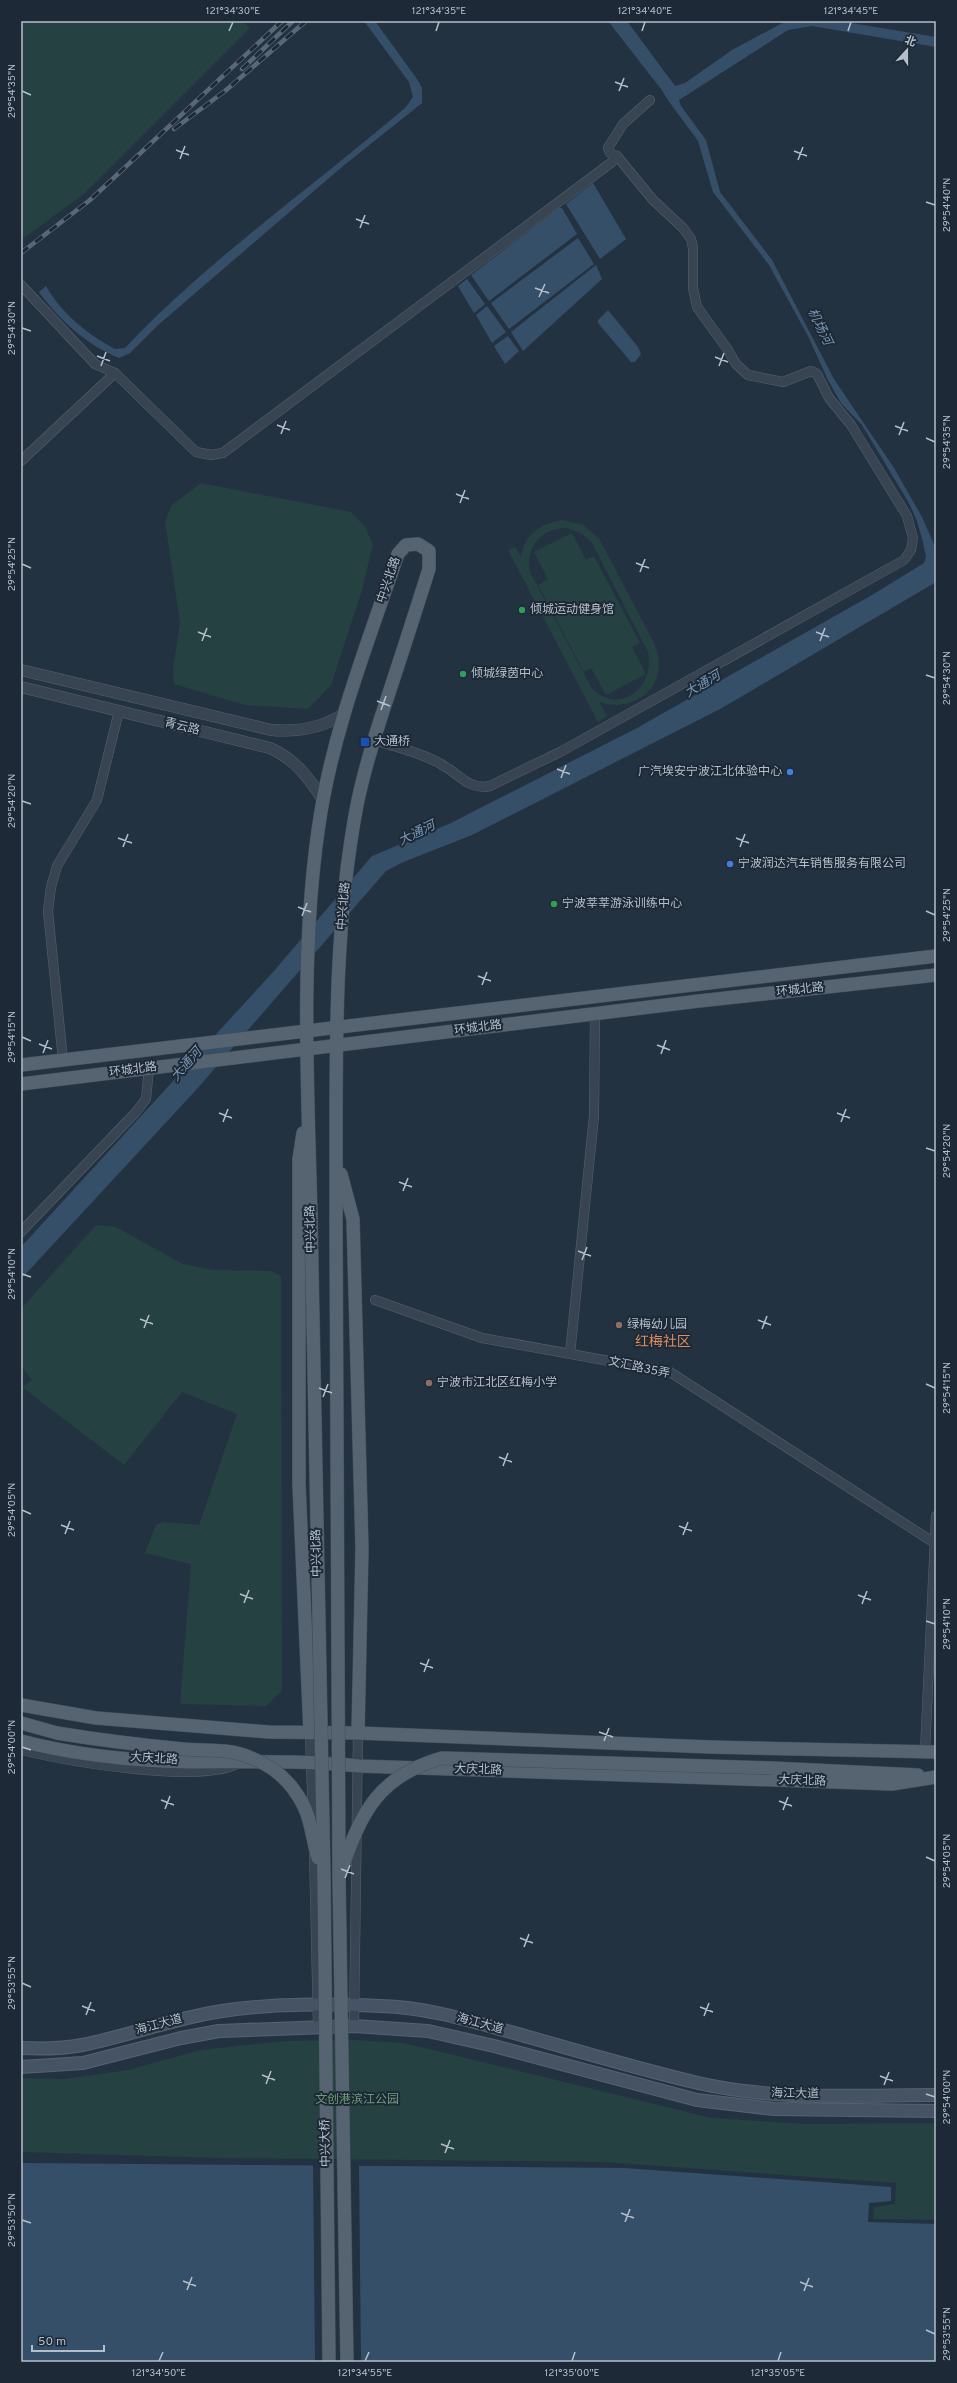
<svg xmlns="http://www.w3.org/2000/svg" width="957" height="2383" viewBox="0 0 957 2383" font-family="Overpass,'Noto Sans SC',sans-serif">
  <rect width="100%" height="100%" fill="#233241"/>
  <g fill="#254142" fill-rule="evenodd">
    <path d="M21,21H242L250,28L85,193L24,238L21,233Z"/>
    <path d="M201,483L351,512L365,527L373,544L362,590L331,685L308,709L245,705L174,684L173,669L180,623L165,521L172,505Z"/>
    <path d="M562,520L584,525L600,540L654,643C672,682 638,715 599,702L607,716L598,722L508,550L515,547L521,557C524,535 541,523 562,520ZM566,528L582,534L592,543L648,652C656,690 616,716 591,687L530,572C525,548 541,528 566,528Z"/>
    <path d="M572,533L586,560L594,556L640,643L632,647L646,674L606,695L591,668L584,672L538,585L548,579L534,552Z"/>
    <path d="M96,1225L116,1227L183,1264L213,1270L271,1271L281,1276L282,1691L266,1706L180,1704L191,1564L145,1553L156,1525L163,1522L199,1525L237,1414L182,1392L124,1465L22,1387L32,1380L21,1366V1309Z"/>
    <path d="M354,2040L404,2043L712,2118L806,2124L936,2123V2220L873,2219L874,2207L895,2204L896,2183L603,2162L220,2158L21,2152V2078L65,2079L128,2070L201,2050L285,2041Z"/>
  </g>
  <g fill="#364f69">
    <path d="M364,21H375L417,79L422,88V103L343,166L157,326L130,353L119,358C87,345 59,320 39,292L46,286C61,313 87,334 115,349L125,348C210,258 313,187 406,107L413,97L409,82Z"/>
    <path d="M608,21H627L675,86L685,83L732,50L786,21H839L936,37V47L812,26L788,30L679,100L681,106L706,140L720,192L772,260L834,379L894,468L922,517L936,549V582L722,708L472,835L401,863L386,871L196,1090L21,1279V1247L274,971L372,856L451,823L637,728L872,595L924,563L926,557L923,542L917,521L909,503L862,425L841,403L828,380L808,336L769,265L713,192L698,141L670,103L661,89Z"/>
    <path d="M593,183L626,239L600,259L566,204Z"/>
    <path d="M559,208H562L577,234L489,301L471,275Z"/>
    <path d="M578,238L594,264L509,329L491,303Z"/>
    <path d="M596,265L602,279L523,351L511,332Z"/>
    <path d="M467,279L485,304L474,313L458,286Z"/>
    <path d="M487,306L506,332L492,343L476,315Z"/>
    <path d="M608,310L638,347L641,354L635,362H631L598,323V320Z"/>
    <path d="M508,336L519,351L505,364L494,346Z"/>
    <path d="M21,2163L624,2168L891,2187V2201L869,2203L868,2222L936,2224V2362H21Z"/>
  </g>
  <path fill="#233241" d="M313,2163H359L361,2362H315Z"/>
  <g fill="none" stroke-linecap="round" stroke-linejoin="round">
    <defs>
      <g id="minor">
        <path d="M21,285L95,364L115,373"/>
        <path d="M21,461L115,373L196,452L211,455L223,453L612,162L617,156"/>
        <path d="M374,740C399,748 427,754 449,769C462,778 472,790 490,786L562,751L904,560L911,550L913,538L907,516L851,425L829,398L817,374L811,371L783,382L748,375L736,364L728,350L697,307L693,288V248L691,239L683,228L653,200L617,156L610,153L608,148L623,124L650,100"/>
        <path d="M63,1060L48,911L51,887L57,866L97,800L119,711"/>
        <path d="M21,1232L136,1112L146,1099L149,1068"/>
        <path d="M375,1300L482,1338L670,1372L936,1544"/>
        <path d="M570,1354L594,1116L595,1014"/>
        <path d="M310,1733L313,1823"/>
        <path d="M21,1750C67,1761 195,1784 237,1764"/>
        <path d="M925,1751L936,1516"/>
        <path d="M314,1852L318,2026"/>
        <path d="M354,2026L358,1733"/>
      </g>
      <g id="tertiary">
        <path d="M21,670L271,730C297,732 320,729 342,715"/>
        <path d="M21,687L270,748C295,759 309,778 323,800"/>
      </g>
      <g id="secondary">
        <path d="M21,2048C41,2049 61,2049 82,2045C129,2036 174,2018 222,2011C274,2003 328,2004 381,2006C427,2007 474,2022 518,2034C578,2051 638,2069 698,2083C776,2101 857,2095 936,2095"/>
        <path d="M21,2067L83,2063L181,2038L219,2031L354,2026L428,2031L494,2046L697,2100L774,2109L936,2111"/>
      </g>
      <g id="primary">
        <path d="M21,1065L936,956"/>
        <path d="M21,1084L699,1001L936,975"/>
        <path d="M303,1133L299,1159V1485L310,1733"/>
        <path d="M341,1174L353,1219L362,1548L358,1733"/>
        <path d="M311,1218C308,1089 300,959 318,831C331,735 367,645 398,554L406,545L418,544L429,551V569C415,613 401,657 386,702C375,735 364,770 357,805C331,941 337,1082 336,1220"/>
        <path d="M21,1705L96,1718L269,1732L358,1733L711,1747L936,1752"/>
        <path d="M21,1723L57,1733"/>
        <path d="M21,1741C75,1755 133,1761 189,1762C246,1762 302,1760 359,1766L892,1784L936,1777"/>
        <path d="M772,1768L918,1775"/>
      </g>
    </defs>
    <use href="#minor" stroke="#56626e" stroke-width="10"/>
    <use href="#tertiary" stroke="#56626e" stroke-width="12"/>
    <use href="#secondary" stroke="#56626e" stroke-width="14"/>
    <use href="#primary" stroke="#414d5a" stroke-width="14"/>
    <use href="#minor" stroke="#384451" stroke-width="9"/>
    <use href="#tertiary" stroke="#384451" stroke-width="11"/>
    <use href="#secondary" stroke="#455364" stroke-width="12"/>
    <use href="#primary" stroke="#566371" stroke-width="13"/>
    <defs>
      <g id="rail">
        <path d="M242,69L293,21"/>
        <path d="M174,129L225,91L306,21"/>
        <path d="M21,253L90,200L282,21"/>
      </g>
    </defs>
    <use href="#rail" stroke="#596878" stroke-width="4.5"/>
    <use href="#rail" stroke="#1d2936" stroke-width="3" stroke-dasharray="9" stroke-linecap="butt"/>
    <defs>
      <g id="primary-bridge">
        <path d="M311,1218L324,1876L329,2362"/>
        <path d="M336,1220L339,1878L347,2362"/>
        <path d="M57,1733C99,1740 140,1745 183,1749C204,1751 229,1748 249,1757C268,1764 285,1776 296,1793C311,1813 311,1835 318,1858"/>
        <path d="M342,1868C362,1811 379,1776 442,1758L772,1768"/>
      </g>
    </defs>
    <use href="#primary-bridge" stroke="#414d5a" stroke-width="14" stroke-linecap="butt"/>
    <use href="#primary-bridge" stroke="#566371" stroke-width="13"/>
  </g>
  <path fill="none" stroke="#b4bfcb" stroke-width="1.5" d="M229,31L233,22M436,31L439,22M642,31L645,22M848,31L851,22M615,82L628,87M22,91L31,95M619,91L624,78M176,150L189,155M794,151L807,156M180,159L185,146M798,160L803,147M926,202L935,205M356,219L369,224M360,228L365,215M535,288L549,293M539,297L545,284M22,328L31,331M97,356L110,361M715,357L728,362M101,366L106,352M719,366L724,353M277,425L290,430M895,426L908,431M281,434L286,421M899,435L904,422M926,438L935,442M456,494L469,499M460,503L465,490M636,563L649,568M22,564L31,568M640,572L645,559M198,632L211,637M816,632L829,637M202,641L207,628M820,641L825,628M926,675L935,678M377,701L390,706M381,710L386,696M557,769L570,774M561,778L566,765M22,801L31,804M118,838L132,843M736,838L749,843M123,847L128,834M740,847L745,834M298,907L311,912M926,911L935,915M302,916L307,903M478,976L491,981M482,985L487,972M22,1037L31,1041M39,1044L52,1049M657,1045L670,1050M43,1053L48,1040M661,1054L666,1040M219,1113L232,1118M837,1113L850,1118M223,1122L228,1109M841,1122L846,1109M926,1148L935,1151M399,1182L412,1187M403,1191L408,1178M578,1251L591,1256M582,1260L587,1247M22,1274L31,1277M140,1319L153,1324M758,1320L771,1325M144,1328L149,1315M762,1329L767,1316M926,1384L935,1388M319,1388L332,1393M323,1397L328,1384M499,1457L512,1462M503,1466L508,1453M22,1510L31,1514M61,1525L74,1530M679,1526L692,1531M65,1534L70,1521M683,1535L688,1522M240,1594L253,1599M858,1595L871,1600M244,1603L249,1590M862,1604L867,1591M926,1621L935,1624M420,1663L433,1668M424,1672L429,1659M599,1732L613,1737M604,1741L609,1728M22,1747L31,1750M161,1800L174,1805M779,1801L792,1806M165,1809L170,1796M783,1810L788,1797M926,1857L935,1861M341,1869L354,1874M345,1878L350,1865M520,1938L533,1943M524,1947L529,1934M22,1983L31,1987M82,2006L95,2011M700,2007L713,2012M86,2015L91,2002M704,2016L709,2003M262,2075L275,2080M880,2076L893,2081M266,2084L271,2071M884,2085L889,2072M926,2094L935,2097M441,2144L454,2149M445,2153L450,2140M621,2213L634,2218M22,2220L31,2223M625,2222L630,2209M183,2281L196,2286M800,2282L813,2287M187,2290L192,2277M804,2291L809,2278M926,2330L935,2334M159,2361L163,2352M365,2361L369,2352M572,2361L575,2352M778,2361L781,2352"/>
  <g fill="#2e9e5b" stroke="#1d2936" stroke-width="1.5">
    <circle cx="522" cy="610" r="4"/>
    <circle cx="463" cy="674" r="4"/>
    <circle cx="554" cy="904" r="4"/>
  </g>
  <rect fill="#1a4fb4" stroke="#1d2936" stroke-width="1.5" x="360" y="737" width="10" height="10" rx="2"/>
  <g fill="#3f7fe0" stroke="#1d2936" stroke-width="1.5">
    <circle cx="790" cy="772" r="4"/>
    <circle cx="730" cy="864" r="4"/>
  </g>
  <g fill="#8d6e63" stroke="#1d2936" stroke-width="1.5">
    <circle cx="619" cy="1325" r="4"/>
    <circle cx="429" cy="1383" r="4"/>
  </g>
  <g text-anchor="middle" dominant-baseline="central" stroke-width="4" stroke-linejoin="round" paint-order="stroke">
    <g font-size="12" fill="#b4bfcb" stroke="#1d2936">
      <text transform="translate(389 580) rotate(-71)">中兴北路</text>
      <text transform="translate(182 727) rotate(14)">青云路</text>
      <text transform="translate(344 906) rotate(-85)">中兴北路</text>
      <text transform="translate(800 990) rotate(-6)">环城北路</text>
      <text transform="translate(478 1028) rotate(-7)">环城北路</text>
      <text transform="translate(133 1070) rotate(-7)">环城北路</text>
      <text transform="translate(311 1229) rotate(-91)">中兴北路</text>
      <text transform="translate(639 1368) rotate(12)">文汇路35弄</text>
      <text transform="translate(317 1553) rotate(-91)">中兴北路</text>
      <text transform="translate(154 1759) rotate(4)">大庆北路</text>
      <text transform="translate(478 1770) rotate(2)">大庆北路</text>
      <text transform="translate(802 1781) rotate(2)">大庆北路</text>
      <text transform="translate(480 2024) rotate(15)">海江大道</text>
      <text transform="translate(159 2025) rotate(-15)">海江大道</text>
      <text transform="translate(795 2094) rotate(1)">海江大道</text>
      <text transform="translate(326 2143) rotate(-91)">中兴大桥</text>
    </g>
    <g font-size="12" fill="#b4bfcb" stroke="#1d2936" text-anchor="start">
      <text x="530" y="610">倾城运动健身馆</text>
      <text x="471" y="674">倾城绿茵中心</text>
      <text x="374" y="742">大通桥</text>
      <text x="782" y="772" text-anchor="end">广汽埃安宁波江北体验中心</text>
      <text x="738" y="864">宁波润达汽车销售服务有限公司</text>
      <text x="562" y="904">宁波莘莘游泳训练中心</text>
      <text x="627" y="1325">绿梅幼儿园</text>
      <text x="437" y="1383">宁波市江北区红梅小学</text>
    </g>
    <g font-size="12" fill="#6a9e72" stroke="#1d2936">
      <text x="357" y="2100">文创港滨江公园</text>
    </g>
    <g font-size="13" font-style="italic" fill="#7a97b5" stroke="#1d2936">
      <text transform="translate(819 327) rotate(64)">机场河</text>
      <text transform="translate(703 685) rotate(-31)">大通河</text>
      <text transform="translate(417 834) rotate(-26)">大通河</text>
      <text transform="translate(187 1065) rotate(-49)">大通河</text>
    </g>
    <g font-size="14" fill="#dd8d5e" stroke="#1d2936">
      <text x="663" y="1342">红梅社区</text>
    </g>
  </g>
  <rect width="957" height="2383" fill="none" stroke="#1d2936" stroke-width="44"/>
  <g transform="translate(907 50) rotate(21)" stroke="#1d2936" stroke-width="3" paint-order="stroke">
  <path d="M0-3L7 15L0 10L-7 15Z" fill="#b4bfcb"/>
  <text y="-6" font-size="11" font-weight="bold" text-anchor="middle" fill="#b4bfcb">北</text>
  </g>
  <path d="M32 2345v6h72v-6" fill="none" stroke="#b4bfcb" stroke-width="2"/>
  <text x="38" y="2345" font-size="12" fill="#b4bfcb" stroke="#1d2936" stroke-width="3" paint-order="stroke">50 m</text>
  <rect x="22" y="22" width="913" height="2339" fill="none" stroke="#b4bfcb" stroke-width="1.5"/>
  <g font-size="10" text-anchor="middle" fill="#b4bfcb">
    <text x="233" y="14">121°34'30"E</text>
    <text x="439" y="14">121°34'35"E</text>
    <text x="645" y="14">121°34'40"E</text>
    <text x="851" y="14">121°34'45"E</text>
    <text transform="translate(11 91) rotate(-90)" y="4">29°54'35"N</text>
    <text transform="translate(946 205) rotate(-90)" y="4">29°54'40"N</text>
    <text transform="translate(11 328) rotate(-90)" y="4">29°54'30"N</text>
    <text transform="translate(946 442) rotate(-90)" y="4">29°54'35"N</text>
    <text transform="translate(11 564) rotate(-90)" y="4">29°54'25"N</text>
    <text transform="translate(946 678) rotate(-90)" y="4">29°54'30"N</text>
    <text transform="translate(11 801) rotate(-90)" y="4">29°54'20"N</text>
    <text transform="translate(946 915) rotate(-90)" y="4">29°54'25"N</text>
    <text transform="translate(11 1037) rotate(-90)" y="4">29°54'15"N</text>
    <text transform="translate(946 1151) rotate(-90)" y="4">29°54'20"N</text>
    <text transform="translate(11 1274) rotate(-90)" y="4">29°54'10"N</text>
    <text transform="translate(946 1388) rotate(-90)" y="4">29°54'15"N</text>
    <text transform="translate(11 1510) rotate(-90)" y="4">29°54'05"N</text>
    <text transform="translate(946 1624) rotate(-90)" y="4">29°54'10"N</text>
    <text transform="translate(11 1747) rotate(-90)" y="4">29°54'00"N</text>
    <text transform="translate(946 1861) rotate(-90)" y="4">29°54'05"N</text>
    <text transform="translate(11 1983) rotate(-90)" y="4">29°53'55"N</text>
    <text transform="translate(946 2097) rotate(-90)" y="4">29°54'00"N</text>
    <text transform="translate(11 2220) rotate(-90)" y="4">29°53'50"N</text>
    <text transform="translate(946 2334) rotate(-90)" y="4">29°53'55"N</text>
    <text x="159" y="2376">121°34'50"E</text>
    <text x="365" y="2376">121°34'55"E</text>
    <text x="572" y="2376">121°35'00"E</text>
    <text x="778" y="2376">121°35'05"E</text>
  </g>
</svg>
